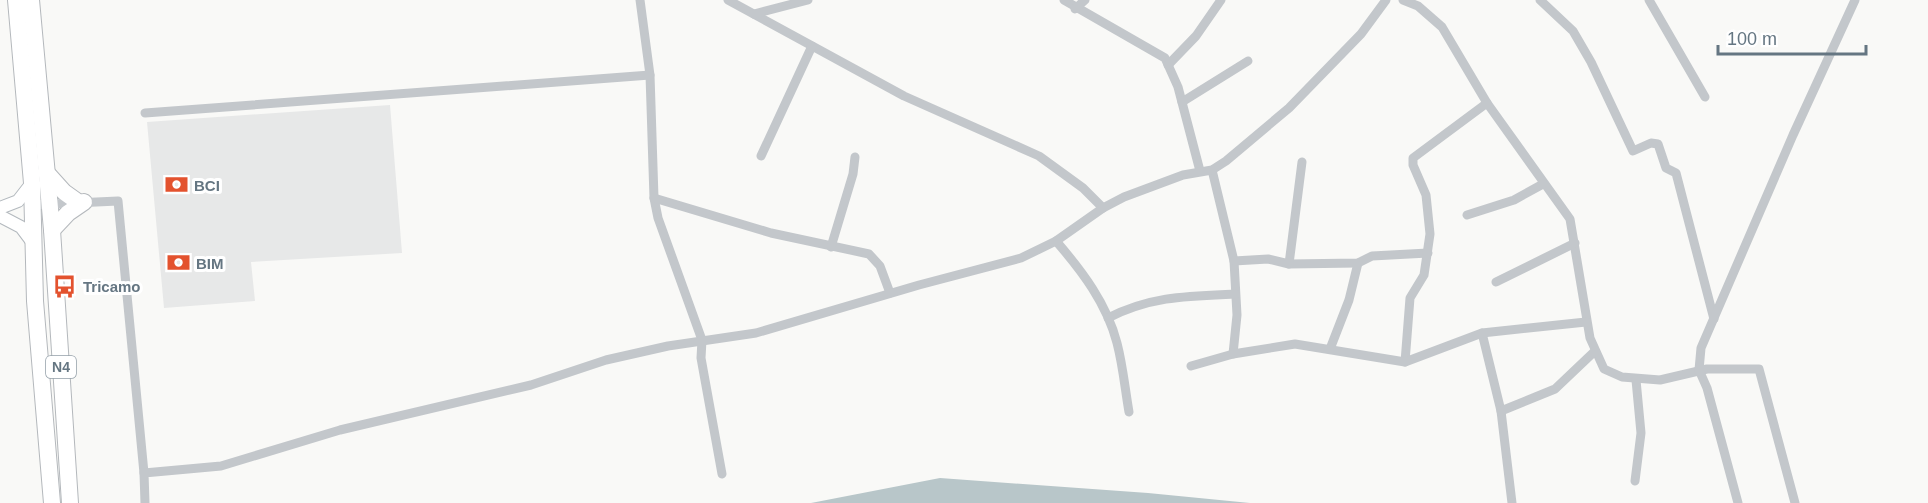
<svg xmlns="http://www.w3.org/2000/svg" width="1928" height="503" viewBox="0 0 1928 503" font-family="Arial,sans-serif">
  <rect width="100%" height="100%" fill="#f9f9f7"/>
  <path fill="#e7e8e8" d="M390,105L402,253L251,262L255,301L164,308L147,122Z"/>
  <path fill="#b8c6c9" d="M940,478L1148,493L1250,503H811Z"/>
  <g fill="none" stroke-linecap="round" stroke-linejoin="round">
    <defs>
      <g id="secondary">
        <path d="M0,208L18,201L32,183"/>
        <path d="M0,216L21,227L33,243"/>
      </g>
      <g id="highway">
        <path d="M16,0L32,183L35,301L52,503"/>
        <path d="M31,0L52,230L70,503"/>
        <path d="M46,172L64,192L78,202"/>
        <path d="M52,230L68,213L84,202"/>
      </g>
    </defs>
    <use href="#secondary" stroke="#b3b9be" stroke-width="14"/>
    <use href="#highway" stroke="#b4b8bc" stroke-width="18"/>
    <g stroke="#c3c7cb" stroke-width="9">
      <path d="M640,0L650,75L654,198L658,218L702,340L701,358L722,474"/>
      <path d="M728,0L904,96L1039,156L1083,188L1103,208"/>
      <path d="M1064,0L1165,58L1178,87L1200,171"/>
      <path d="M1403,0L1418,6L1442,27L1487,103L1570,219L1590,338L1604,369L1622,377L1660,380L1707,369H1759L1795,503"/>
      <path d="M1540,0L1573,31L1591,62L1633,151L1651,143L1658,144L1666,168L1676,173L1714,319"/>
      <path d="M1649,0L1705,97"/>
      <path d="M1075,9L1085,0"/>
      <path d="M754,14L808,0"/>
      <path d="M1168,65L1196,36L1221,0"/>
      <path d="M1182,102L1248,61"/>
      <path d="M145,113L650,75"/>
      <path d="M761,156L812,46"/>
      <path d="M1212,170L1234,261L1237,315L1233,354"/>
      <path d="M654,198L771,233L869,254L880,266L890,293"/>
      <path d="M32,205L118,201L144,473"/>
      <path d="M1467,215L1514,200L1543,184"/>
      <path d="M1056,241C1082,271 1107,304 1117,343C1123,366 1125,389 1129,412"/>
      <path d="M831,247L853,174L855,157"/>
      <path d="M1234,261L1268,259L1289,264L1358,263L1372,256L1428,253"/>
      <path d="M1289,264L1302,162"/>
      <path d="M1496,282L1575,243"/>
      <path d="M1108,318C1151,296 1188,296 1235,294"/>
      <path d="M1482,333L1501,411L1512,503"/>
      <path d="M1330,349L1349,300L1358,263"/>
      <path d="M1405,362L1410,298L1424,275L1430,234L1426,195L1413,165V158L1487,103"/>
      <path d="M1191,366L1233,354L1295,344L1405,362L1482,333L1586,322"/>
      <path d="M1501,411L1555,389L1595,351"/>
      <path d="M1635,481L1641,433L1636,380"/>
      <path d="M145,503L144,473L221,466L340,430L531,385L606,360L668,346L756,333L919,285L1021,258L1056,241L1103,208L1124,197L1183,175L1212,170L1226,161L1289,108L1361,34L1386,0"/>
      <path d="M1738,503L1707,388L1699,370L1701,348L1793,135L1855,0"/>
    </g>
    <use href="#secondary" stroke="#fff" stroke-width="12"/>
    <use href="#highway" stroke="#fff" stroke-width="16"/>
  </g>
  <defs>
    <symbol id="bank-bare" viewBox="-9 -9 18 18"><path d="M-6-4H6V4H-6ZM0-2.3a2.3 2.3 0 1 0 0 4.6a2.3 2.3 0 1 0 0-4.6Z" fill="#e3522e" stroke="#fff" stroke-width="2.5" paint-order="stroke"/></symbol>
    <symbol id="bus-bare" viewBox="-9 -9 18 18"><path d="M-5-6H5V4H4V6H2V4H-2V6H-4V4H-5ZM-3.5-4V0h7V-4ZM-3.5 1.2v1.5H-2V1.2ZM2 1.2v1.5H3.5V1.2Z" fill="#e3522e" stroke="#fff" stroke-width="2.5" paint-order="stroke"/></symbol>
  </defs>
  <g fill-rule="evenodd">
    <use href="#bank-bare" x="160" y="168" width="33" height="33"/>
    <use href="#bank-bare" x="162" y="246" width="33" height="33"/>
    <use href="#bus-bare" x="48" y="270" width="33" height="33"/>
  </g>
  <g text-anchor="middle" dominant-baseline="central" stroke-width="6" stroke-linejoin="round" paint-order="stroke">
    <rect fill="#fff" stroke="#939fa8" stroke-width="1.5" x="46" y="356" width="30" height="22" rx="4.5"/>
    <g font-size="14" font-weight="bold" fill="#657682">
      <text x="61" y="367">N4</text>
    </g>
    <g font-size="15" font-weight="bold" fill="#657682" stroke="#fff" text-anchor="start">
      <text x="194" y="185">BCI</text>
      <text x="196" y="263">BIM</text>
      <text x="83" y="286">Tricamo</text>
    </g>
  </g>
  <path d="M1718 45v9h148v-9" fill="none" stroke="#657682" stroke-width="3"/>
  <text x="1727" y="45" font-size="18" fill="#657682" stroke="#ffffff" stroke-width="4.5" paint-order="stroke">100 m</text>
</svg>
